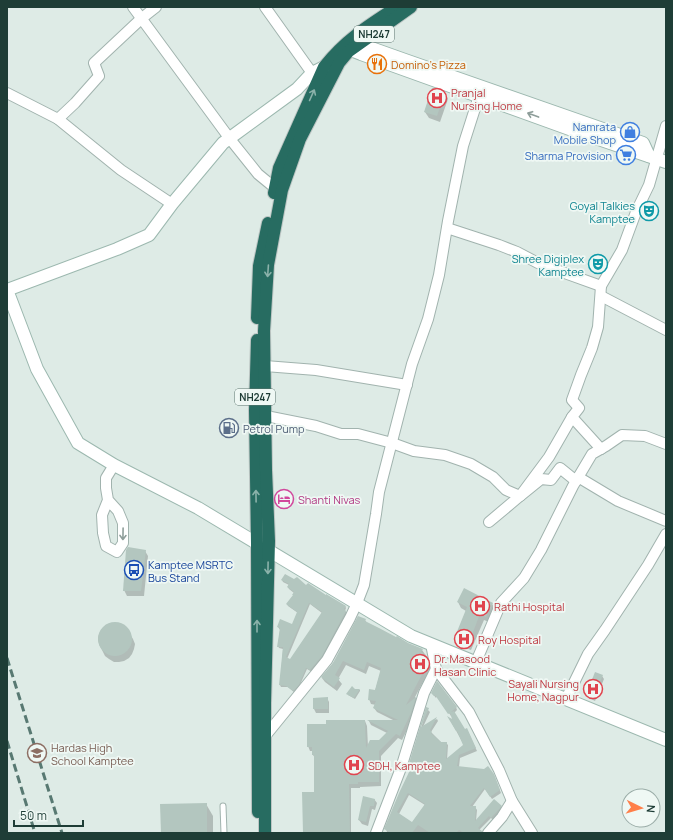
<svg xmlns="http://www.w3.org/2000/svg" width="673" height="840" viewBox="0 0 673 840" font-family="Manrope,sans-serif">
  <rect width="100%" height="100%" fill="#deebe6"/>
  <g fill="#0003" fill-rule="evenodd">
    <path d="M433,89L445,93L448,99L440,122L429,118L425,112Z"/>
    <path d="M145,551L148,556L144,596H127L124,590Z"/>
    <path d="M282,580L306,587L326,596L345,606L346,608L345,611L347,613L322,658L312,672L307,669L299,687L295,693L288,687H281L280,685L283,649L279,648L278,646L280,630L278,627L293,625L298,613L288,606L287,604L294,596V593L289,589L288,587L289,585L283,582ZM310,604L322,613L290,661L287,659Z"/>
    <path d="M458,602L492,604L496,610L489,622L484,620L471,650L458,645L455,639L466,611L461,608Z"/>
    <path d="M365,620L367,623L408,644L422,650L429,660L430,669L415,697L418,702L413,718L402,740L398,738L381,756V786L360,787V788H351V833H304L315,793V758L313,755V751H310L308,746L327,725L365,721L367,726L368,747L379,741L387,733L371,725L369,721H395L377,712L374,708L376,705L371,704L369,699L375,691L381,671L369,666L366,674L346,665L338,679L342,684L337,691L325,682L322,678Z"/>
    <path d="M111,623H116L122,625L126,628L133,639L135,644L134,649L132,654L129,658L124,661L119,662H114L109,659L105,656L99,644L98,639L99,634L102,629L106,625Z"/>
    <path d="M602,676L604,679L595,701L589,698L587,694Z"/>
    <path d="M355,690H360V691L355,699L348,695Z"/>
    <path d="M432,693L456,707L457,710L454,713L464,731L468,732L477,751L460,758L459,767L495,778L501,793L492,799L485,789L472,807H475L477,810L476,821L501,806L502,809L493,820L491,818L479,830L480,833H462L460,832V833H389L387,832L386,829L410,772L408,770L427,709L430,712L423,727L437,719L438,721L431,732L441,742L446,743L448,745L447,760L464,745L449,718L454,721L452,715L451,716L437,696L436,698ZM409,795L425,805L412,823L399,814Z"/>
    <path d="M327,698L329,702V713H316L314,709V699Z"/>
    <path d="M374,799L377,803L375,810L372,809L368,826L362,824L359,820Z"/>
    <path d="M206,804L213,816V833H162Z"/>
  </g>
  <g fill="#b3c6bf" fill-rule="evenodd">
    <path d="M432,88L445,92L437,116L424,112Z"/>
    <path d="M128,547L146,550L141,591H123L126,550Z"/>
    <path d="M285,574L294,579L297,577L306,585L308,583L326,595V594L346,606L344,609L346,611L322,656L310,670L306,668L299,685L293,691L286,686L279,685L283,647H277L280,628L277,627L280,619L292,624L297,612L286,604L293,595H292L294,592L287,587L289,584L281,580ZM309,603L322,612L290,659L286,657Z"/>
    <path d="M464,588L493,603L486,617L480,614L468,645L454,639L467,607L457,602Z"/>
    <path d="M358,616L366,619L365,621L379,628L396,637L397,636L408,643L423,649L421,652L426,655L428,663L406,705L416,697L411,713L400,736L396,734L379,751V782H358V784H349L350,833H303L302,792H314V755H312V747H307V724H326V720H365L366,748L370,740H379L388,731L367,720H398L373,708L376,701L368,700L369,689L375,690L381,668L367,662L364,670L343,661L335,675L340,678L334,687L321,677L333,663Z"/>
    <circle cx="115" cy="639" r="17"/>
    <path d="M595,672L603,675L593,698L586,695Z"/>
    <path d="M437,681L457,707L451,712L454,711L465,729L467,728L476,748L459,755L457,766L484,769L488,766L494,774L500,790L490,797L484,788L470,806H476L475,821L494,799L502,806L491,818L489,816L478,828L482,831V833H464L459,830L456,833H430L418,825L412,833H391L384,829L399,793L410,770H407L426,707L429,708L421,727L437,717L430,730L432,732L431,733L441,742H447L446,759L463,745L457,731H456L447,716L452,719L450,713L448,714L435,695L434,696L431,693ZM408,793L425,804L412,822L397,812Z"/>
    <path d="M352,686L355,689H360L354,698L346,694Z"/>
    <path d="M328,697V709H313V698Z"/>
    <path d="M363,796L375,799L374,806H370L366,822L358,820Z"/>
    <path d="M207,803V833H161L160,804Z"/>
  </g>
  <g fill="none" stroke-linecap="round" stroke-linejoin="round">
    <defs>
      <path id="lane" d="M223,806L224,833"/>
      <g id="street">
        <path d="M133,7L230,139L258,174L275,188L282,190"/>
        <path d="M156,7L142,18L94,63L99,76L75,103L58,119L121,170L172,204"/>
        <path d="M265,7L312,73"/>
        <path d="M7,93L58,119"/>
        <path d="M447,228L499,245L517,252L538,263L559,271L601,286"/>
        <path d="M601,296L666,330"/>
        <path d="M265,366L316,370L407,385"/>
        <path d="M266,416L316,426L341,434H358L392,443L414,451L445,455L471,464L493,477L506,490L520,496L541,479L551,480L560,468L576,481"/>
        <path d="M601,449L572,417L579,408L572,400L581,375L592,348L598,327L601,286L622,250L636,212L649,185L666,126"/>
        <path d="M578,477L618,501L666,521"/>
        <path d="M108,500L118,511L123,523V543L117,552L106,546L103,533L102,515L108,500L106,488V478L114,465"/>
        <path d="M489,522L520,496L549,457L572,417"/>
        <path d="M431,644L436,669L469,712L499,770L512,801L532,833"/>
        <path d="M476,662L501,603L524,578L541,550L573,486L592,454L606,446L622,435L645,436L666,444"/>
        <path d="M566,699L588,654L605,630L648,565L666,534"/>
        <path d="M262,740L327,660L350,618L357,603L364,585L376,514L379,492L412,364L428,319L439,275L448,221L463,146L479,96"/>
        <path d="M376,833L401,768L424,693L436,669"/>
        <path d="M488,833L502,817L512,801"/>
      </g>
      <g id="secondary">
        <path d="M352,40L360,44L405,60L643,143L649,156"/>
        <path d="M343,47L361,54L575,131L666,162"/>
        <path d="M7,290L37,369L78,443L114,465L198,508L411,636L666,740"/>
        <path d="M7,290L117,249L149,235L172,204L223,143L297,89L312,73L324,67L329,66"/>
      </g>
      <g id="highway">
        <path d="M274,193L279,168L324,67C345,40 369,25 397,7"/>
        <path d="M257,318L259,266L268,223"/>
        <path d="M257,340L255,410L257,543L258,812"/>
        <path d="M265,833V703L269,541L266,470L264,331L268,265L282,190L300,139L339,63L349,51L411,7"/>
      </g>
    </defs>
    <use href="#lane" stroke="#a1b3ae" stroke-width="7"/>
    <use href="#street" stroke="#a1b3ae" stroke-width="12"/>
    <use href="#secondary" stroke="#9cb8af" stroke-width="14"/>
    <use href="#highway" stroke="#bcc5c3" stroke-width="14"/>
    <use href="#lane" stroke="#fff" stroke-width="5"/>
    <use href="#street" stroke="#fff" stroke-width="10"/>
    <use href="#secondary" stroke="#fff" stroke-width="12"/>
    <use href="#highway" stroke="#276c61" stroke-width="12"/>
    <g stroke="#587972" stroke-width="3" stroke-dasharray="8 4" stroke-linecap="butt">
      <path d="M7,658L62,833"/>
      <path d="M7,741L35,833"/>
    </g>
  </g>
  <defs><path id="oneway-shaft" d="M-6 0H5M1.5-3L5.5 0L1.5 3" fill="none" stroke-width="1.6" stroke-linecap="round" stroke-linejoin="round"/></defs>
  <g stroke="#8bb2aa">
    <use href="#oneway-shaft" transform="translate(312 95) rotate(-66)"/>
    <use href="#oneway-shaft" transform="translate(268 271) rotate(94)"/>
    <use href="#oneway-shaft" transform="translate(256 496) rotate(-91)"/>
    <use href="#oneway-shaft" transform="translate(268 568) rotate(91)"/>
    <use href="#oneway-shaft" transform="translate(257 626) rotate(-90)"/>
  </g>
  <g stroke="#8e9e9a">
    <use href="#oneway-shaft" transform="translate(533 115) rotate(-160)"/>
    <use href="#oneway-shaft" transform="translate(123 534) rotate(91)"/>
  </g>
  <defs>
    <symbol id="restaurant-ring" viewBox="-11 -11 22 22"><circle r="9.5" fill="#eff8f4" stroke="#e8710a" stroke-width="1.5"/><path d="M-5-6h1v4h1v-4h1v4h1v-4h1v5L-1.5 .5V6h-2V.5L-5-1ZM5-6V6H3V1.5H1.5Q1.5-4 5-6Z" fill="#e8710a"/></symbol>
    <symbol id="hospital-ring" viewBox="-11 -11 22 22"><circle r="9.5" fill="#eff8f4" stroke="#e0444e" stroke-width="1.5"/><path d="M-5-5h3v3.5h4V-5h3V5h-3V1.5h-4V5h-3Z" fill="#e0444e"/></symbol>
    <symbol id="shop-ring" viewBox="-11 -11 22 22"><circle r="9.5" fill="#eff8f4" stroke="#3f7fe0" stroke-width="1.5"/><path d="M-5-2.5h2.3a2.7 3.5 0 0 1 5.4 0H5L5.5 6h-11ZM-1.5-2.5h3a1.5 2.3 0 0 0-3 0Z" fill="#3f7fe0"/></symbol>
    <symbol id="supermarket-ring" viewBox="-11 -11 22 22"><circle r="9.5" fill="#eff8f4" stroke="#3f7fe0" stroke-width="1.5"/><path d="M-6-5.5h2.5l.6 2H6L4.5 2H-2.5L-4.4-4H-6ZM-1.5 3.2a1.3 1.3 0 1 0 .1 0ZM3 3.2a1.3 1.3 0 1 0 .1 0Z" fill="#3f7fe0"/></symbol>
    <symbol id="theatre-ring" viewBox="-11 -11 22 22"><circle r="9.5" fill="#eff8f4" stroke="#0f9aa8" stroke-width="1.5"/><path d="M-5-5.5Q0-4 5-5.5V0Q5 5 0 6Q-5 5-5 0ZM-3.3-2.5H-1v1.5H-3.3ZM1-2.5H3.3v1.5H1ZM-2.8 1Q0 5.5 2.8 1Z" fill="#0f9aa8"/></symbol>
    <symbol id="fuel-ring" viewBox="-11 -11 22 22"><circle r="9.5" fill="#eff8f4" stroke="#5c6f8a" stroke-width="1.5"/><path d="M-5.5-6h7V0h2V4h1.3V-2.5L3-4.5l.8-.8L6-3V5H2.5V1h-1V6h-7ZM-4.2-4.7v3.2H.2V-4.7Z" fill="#5c6f8a"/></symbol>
    <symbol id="hotel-ring" viewBox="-11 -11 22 22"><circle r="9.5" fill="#eff8f4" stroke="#d1479c" stroke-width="1.5"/><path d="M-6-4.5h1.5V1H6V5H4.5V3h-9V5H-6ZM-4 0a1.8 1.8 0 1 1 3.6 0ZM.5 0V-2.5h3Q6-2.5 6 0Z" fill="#d1479c"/></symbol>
    <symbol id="bus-ring" viewBox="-11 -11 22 22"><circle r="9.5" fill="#eff8f4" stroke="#1a4fb4" stroke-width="1.5"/><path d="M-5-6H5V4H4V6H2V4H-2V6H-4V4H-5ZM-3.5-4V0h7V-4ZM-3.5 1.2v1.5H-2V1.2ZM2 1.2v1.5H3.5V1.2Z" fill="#1a4fb4"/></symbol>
    <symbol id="school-ring" viewBox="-11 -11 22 22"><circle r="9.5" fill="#eff8f4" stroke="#8d6e63" stroke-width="1.5"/><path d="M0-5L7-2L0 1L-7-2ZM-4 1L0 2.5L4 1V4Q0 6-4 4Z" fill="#8d6e63"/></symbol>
  </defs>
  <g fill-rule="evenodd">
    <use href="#restaurant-ring" x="366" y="53" width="22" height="22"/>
    <use href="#hospital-ring" x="426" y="87" width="22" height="22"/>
    <use href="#shop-ring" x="619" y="121" width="22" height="22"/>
    <use href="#supermarket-ring" x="615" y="144" width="22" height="22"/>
    <use href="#theatre-ring" x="638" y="200" width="22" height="22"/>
    <use href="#theatre-ring" x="587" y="253" width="22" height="22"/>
    <use href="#fuel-ring" x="218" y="417" width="22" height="22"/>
    <use href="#hotel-ring" x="273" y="488" width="22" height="22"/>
    <use href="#bus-ring" x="123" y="559" width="22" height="22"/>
    <use href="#hospital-ring" x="469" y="595" width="22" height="22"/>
    <use href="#hospital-ring" x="453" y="628" width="22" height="22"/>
    <use href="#hospital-ring" x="409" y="653" width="22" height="22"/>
    <use href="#hospital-ring" x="582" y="678" width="22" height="22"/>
    <use href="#school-ring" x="26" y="742" width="22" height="22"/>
    <use href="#hospital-ring" x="343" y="754" width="22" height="22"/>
  </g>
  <g text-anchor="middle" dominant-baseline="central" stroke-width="3.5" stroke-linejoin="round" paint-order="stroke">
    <g fill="#eff8f4" stroke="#5d756f" stroke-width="1">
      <rect x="354" y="26" width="40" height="16" rx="3"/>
      <rect x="235" y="389" width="40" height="16" rx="3"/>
    </g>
    <g font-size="10" font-weight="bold" fill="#1e3d36">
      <text x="374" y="34">NH247</text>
      <text x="255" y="397">NH247</text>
    </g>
    <g font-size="11" fill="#c56008" stroke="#eff8f4" text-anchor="start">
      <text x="391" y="64">Domino’s Pizza</text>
    </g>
    <g font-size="11" fill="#be3a42" stroke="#eff8f4" text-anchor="start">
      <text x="451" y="92">Pranjal<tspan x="451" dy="13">Nursing Home</tspan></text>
      <text x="494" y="606">Rathi Hospital</text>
      <text x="478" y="639">Roy Hospital</text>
      <text x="434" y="658">Dr. Masood<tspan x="434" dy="13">Hasan Clinic</tspan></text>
      <text x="579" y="683" text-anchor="end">Sayali Nursing<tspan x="579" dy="13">Home, Nagpur</tspan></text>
      <text x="368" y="765">SDH, Kamptee</text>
    </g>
    <g font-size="11" fill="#366cbe" stroke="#eff8f4" text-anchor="end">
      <text x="616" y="126">Namrata<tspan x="616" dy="13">Mobile Shop</tspan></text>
      <text x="612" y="155">Sharma Provision</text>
    </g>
    <g font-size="11" fill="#0d838f" stroke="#eff8f4" text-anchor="end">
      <text x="635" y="205">Goyal Talkies<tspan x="635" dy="13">Kamptee</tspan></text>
      <text x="584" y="258">Shree Digiplex<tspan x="584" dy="13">Kamptee</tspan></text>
    </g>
    <g font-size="11" fill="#4e5e75" stroke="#eff8f4" text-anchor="start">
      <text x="243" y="428">Petrol Pump</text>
    </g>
    <g font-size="11" fill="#b23c85" stroke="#eff8f4" text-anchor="start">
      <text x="298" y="499">Shanti Nivas</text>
    </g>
    <g font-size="11" fill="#164399" stroke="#eff8f4" text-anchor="start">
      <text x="148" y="564">Kamptee MSRTC<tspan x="148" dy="13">Bus Stand</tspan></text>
    </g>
    <g font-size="11" fill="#785e54" stroke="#eff8f4" text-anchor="start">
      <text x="51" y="747">Hardas High<tspan x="51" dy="13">School Kamptee</tspan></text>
    </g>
  </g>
  <rect width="673" height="840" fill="none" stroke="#1e3d36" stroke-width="16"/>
  <g transform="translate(641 808) rotate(95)"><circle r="19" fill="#eff8f4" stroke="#9bada8"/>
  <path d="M0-3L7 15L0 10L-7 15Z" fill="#ff7f49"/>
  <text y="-6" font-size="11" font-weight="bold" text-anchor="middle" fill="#1e3d36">N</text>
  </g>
  <path d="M14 820v6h69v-6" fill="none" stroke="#1e3d36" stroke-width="2"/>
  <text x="20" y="820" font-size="12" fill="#1e3d36" stroke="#eff8f4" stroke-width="3" paint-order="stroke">50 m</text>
</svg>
